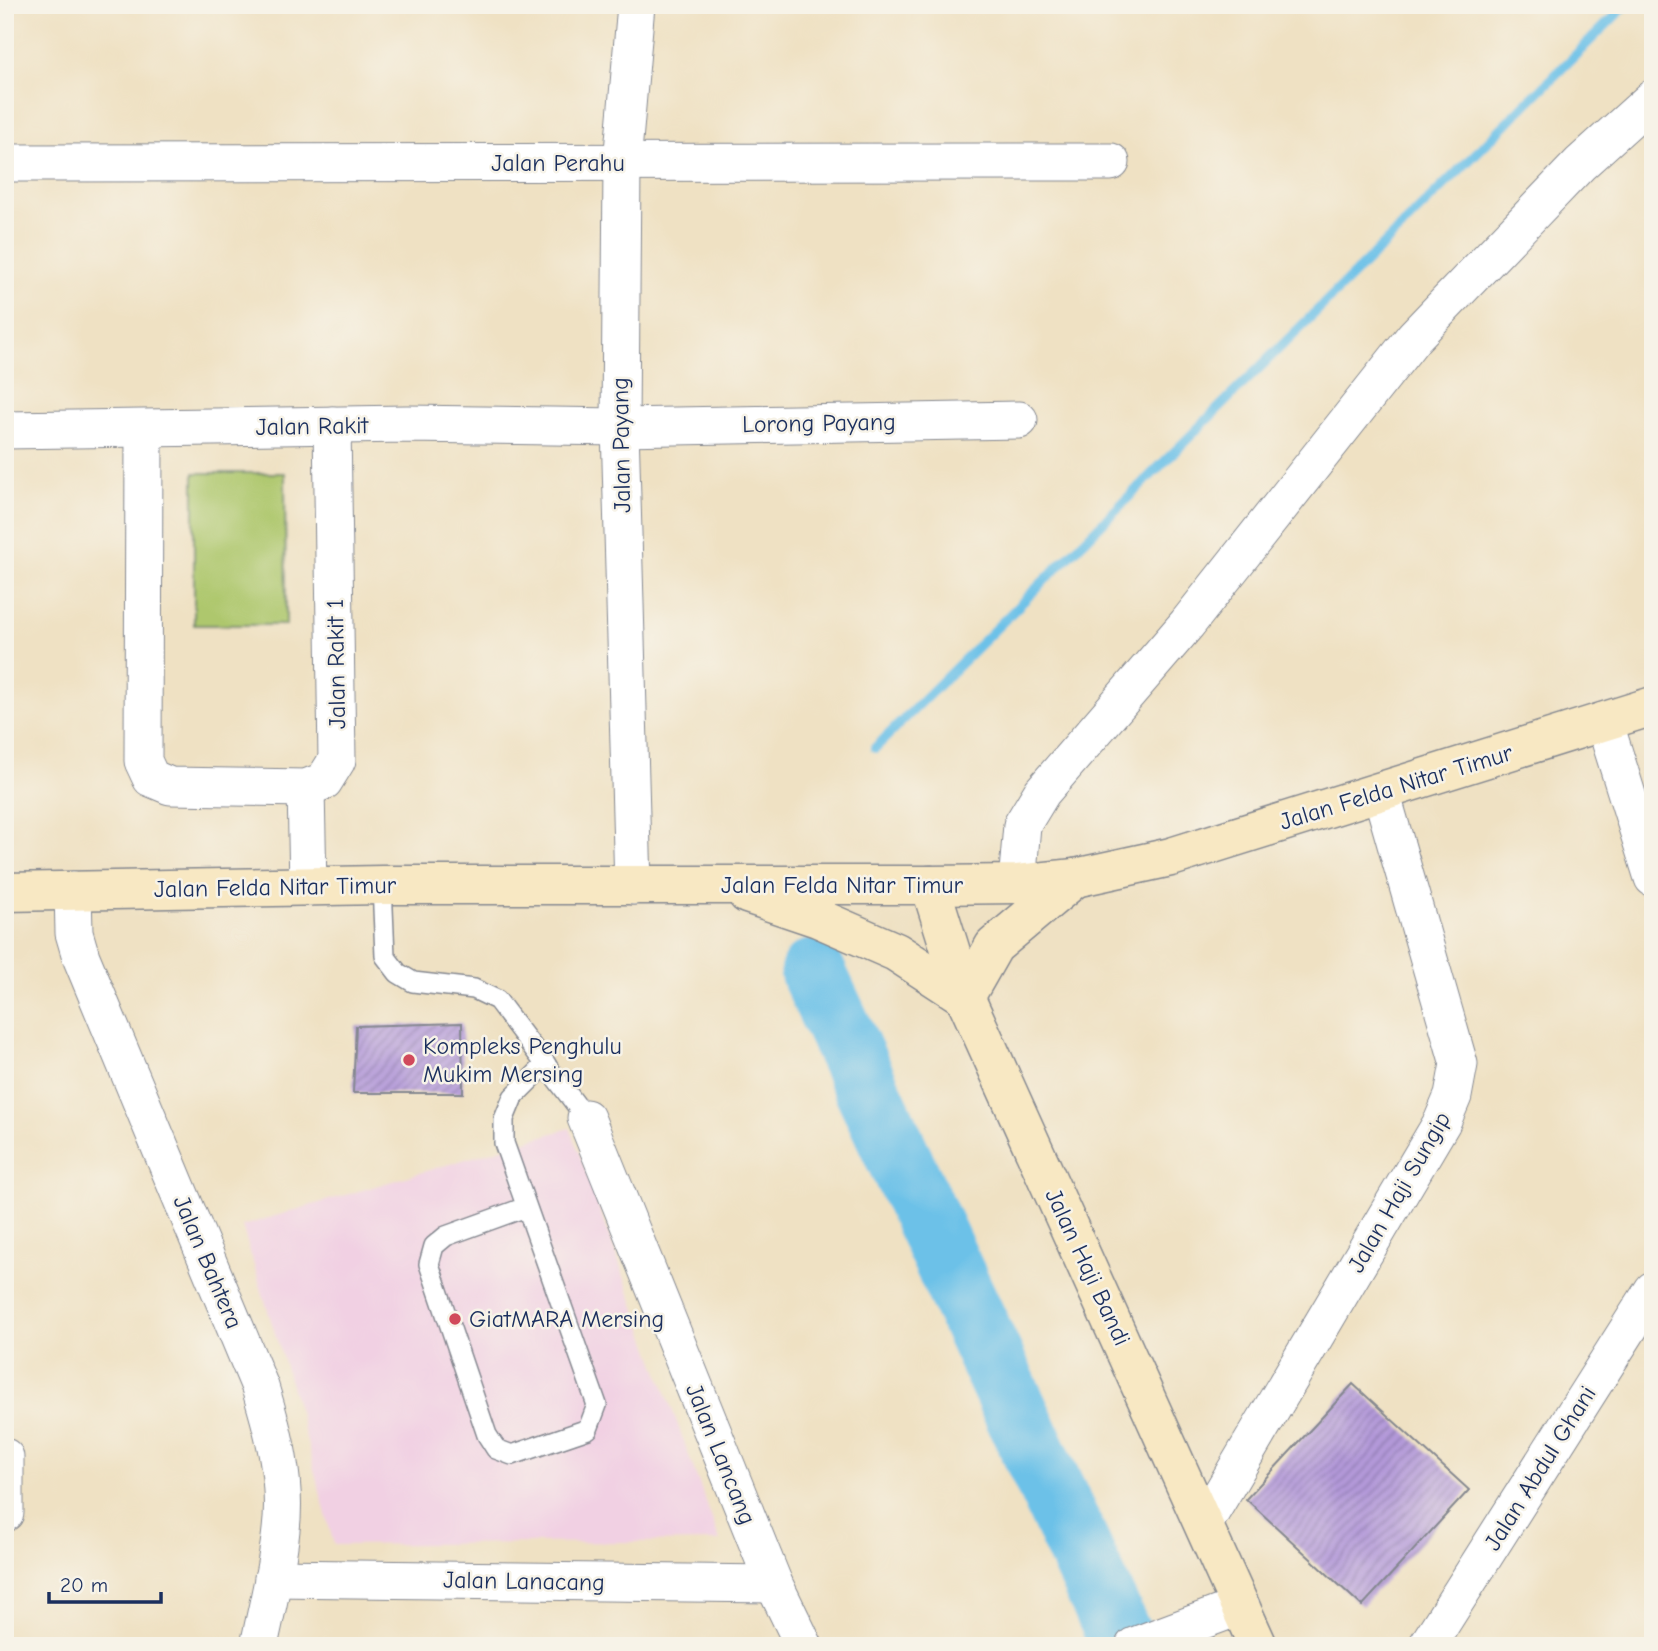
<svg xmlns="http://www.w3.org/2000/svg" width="1658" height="1651" viewBox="0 0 1658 1651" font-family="'Comic Neue',sans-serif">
  <defs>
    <pattern id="building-hatch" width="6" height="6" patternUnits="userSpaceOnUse" patternTransform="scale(1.75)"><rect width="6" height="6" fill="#b399d9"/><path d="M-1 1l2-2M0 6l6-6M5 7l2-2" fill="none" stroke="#917db3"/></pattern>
  </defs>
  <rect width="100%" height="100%" fill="#f7f3e8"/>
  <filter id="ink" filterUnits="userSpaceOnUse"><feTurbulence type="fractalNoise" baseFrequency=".0143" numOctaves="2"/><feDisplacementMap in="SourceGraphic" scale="14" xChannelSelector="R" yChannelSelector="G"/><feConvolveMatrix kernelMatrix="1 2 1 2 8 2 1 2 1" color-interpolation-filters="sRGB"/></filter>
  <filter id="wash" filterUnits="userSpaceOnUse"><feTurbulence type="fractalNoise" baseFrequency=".00686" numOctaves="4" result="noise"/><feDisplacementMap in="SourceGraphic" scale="28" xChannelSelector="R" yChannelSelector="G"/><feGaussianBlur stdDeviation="1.57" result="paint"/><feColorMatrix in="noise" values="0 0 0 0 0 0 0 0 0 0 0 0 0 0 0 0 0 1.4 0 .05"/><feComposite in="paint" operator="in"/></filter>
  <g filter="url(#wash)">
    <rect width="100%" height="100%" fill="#efe1c3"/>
    <path fill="#f1d0e3" d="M570,1128L720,1541L334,1545L299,1412L242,1226Z"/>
    <path fill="#aec76d" stroke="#647b66" stroke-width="2" d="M194,473H285L286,625H194Z"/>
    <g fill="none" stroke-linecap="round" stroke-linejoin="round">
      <path stroke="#6cc1e8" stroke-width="10" d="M875,748L1626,5"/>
      <path stroke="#6cc1e8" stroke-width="66" d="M813,972L1124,1646"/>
    </g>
    <g id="blocks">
      <g fill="url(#building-hatch)">
        <path d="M462,1023L463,1093H353L356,1026Z"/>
        <path d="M1353,1384L1469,1490L1362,1606L1246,1499Z"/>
      </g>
    </g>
  </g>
  <g filter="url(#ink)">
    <use href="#blocks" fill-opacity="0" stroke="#858890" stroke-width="2"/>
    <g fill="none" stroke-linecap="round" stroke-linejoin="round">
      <defs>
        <g id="lane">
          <path d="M382,885L385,956L398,973L413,982L474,989L497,1000L586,1118"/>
          <path d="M526,1207L446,1236L434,1246L429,1264L487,1435L496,1449L512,1455L588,1429L597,1405L504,1143V1119L513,1097L546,1064"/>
        </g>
        <g id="street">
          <path d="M5,163L1111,162"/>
          <path d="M5,430L407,424L620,427L1019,420"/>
          <path d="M144,431L143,761L151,778L170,786L306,788L324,781L337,760L332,425"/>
          <path d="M1604,721L1653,878"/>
          <path d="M306,788L308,887"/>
          <path d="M1017,884L1022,825L1042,792L1187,624L1414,337L1580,164L1653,98"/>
          <path d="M633,886L620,427L622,163L636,5"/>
          <path d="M73,890L74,933L81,957L260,1387C274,1433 287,1481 281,1530C277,1569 267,1607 259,1646"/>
          <path d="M586,1118L774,1584L804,1646"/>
          <path d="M5,1457V1513"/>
          <path d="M1205,1522L1442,1122L1453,1096L1459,1064L1381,792"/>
          <path d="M273,1578L774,1584"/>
          <path d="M1134,1646L1241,1606"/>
          <path d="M1427,1646L1653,1290"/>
        </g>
        <g id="secondary">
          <path d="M930,885L965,997L1258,1646"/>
          <path d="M5,892L382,885H930L1017,884L1075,878L1171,857L1653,706"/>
          <path d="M747,894L818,918L896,952L965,997L994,946L1075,878"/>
        </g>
      </defs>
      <use href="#lane" stroke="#858890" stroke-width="22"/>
      <use href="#street" stroke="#858890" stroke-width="39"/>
      <use href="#secondary" stroke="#858890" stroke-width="41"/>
      <use href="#lane" stroke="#fff" stroke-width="19"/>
      <use href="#street" stroke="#fff" stroke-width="37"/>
      <use href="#secondary" stroke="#f8e8c3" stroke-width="38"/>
    </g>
  </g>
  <g fill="#d1495b" stroke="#f7f3e8" stroke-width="2.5">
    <circle cx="409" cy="1060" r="7"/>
    <circle cx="455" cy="1319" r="7"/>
  </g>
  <g text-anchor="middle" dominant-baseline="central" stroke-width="5" stroke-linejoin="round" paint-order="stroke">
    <g font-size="24" fill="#1b2f5e" stroke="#f7f3e8">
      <text x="558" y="163">Jalan Perahu</text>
      <text transform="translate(819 423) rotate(-1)">Lorong Payang</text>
      <text transform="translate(312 426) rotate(-1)">Jalan Rakit</text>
      <text transform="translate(621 445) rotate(-91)">Jalan Payang</text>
      <text transform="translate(336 664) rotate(-91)">Jalan Rakit 1</text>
      <text transform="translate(1396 787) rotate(-17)">Jalan Felda Nitar Timur</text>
      <text x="842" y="885">Jalan Felda Nitar Timur</text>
      <text transform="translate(275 887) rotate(-1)">Jalan Felda Nitar Timur</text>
      <text transform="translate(1399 1192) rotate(-60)">Jalan Haji Sungip</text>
      <text transform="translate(208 1262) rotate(67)">Jalan Bahtera</text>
      <text transform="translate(1088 1267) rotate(65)">Jalan Haji Bandi</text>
      <text transform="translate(721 1454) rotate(68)">Jalan Lancang</text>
      <text transform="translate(1540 1468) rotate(-58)">Jalan Abdul Ghani</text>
      <text transform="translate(524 1581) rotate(1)">Jalan Lanacang</text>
    </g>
    <g font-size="24" fill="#1b2f5e" stroke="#f7f3e8" text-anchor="start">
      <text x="423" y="1046">Kompleks Penghulu<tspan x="423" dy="28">Mukim Mersing</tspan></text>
      <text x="469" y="1319">GiatMARA Mersing</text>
    </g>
  </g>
  <rect width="1658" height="1651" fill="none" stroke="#f7f3e8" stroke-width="28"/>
  <path d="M49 1592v10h112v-10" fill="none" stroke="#1b2f5e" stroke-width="3.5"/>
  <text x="60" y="1592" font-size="21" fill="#1b2f5e" stroke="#f7f3e8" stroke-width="5" paint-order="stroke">20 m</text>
</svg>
